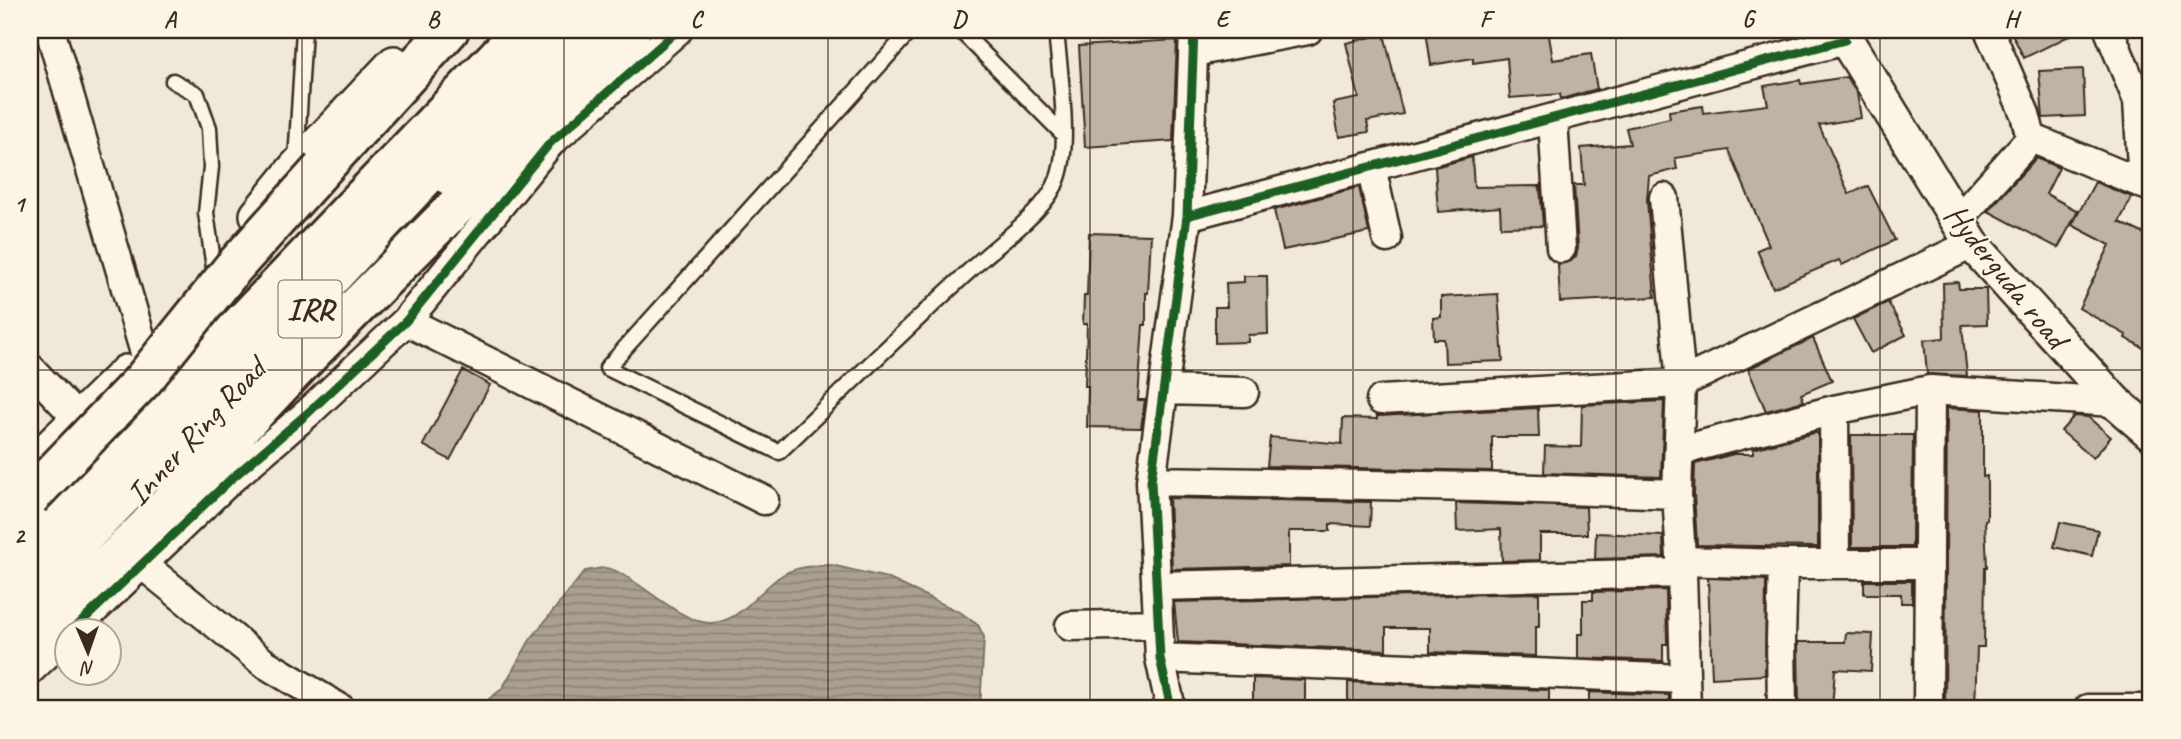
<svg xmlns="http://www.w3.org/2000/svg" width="2181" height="739" font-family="Caveat,sans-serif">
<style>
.water{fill:url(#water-rules);stroke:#7e7163;stroke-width:2}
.building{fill:#beb3a4;stroke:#3b2a1e;stroke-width:2}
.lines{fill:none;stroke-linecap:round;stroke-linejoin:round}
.service-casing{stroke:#3b2a1e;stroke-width:19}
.minor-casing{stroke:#3b2a1e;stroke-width:33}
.tertiary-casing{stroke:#3b2a1e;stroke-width:38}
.primary-casing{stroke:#3b2a1e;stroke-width:44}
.motorway-casing{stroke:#3b2a1e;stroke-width:44}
.service{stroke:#fcf5e5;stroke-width:14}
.minor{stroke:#fcf5e5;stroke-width:28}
.tertiary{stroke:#fcf5e5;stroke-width:33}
.primary{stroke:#fcf5e5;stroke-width:38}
.motorway{stroke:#fcf5e5;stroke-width:38}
.motorway-bridge-casing{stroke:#3b2a1e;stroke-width:44;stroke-linecap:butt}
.motorway-bridge{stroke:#fcf5e5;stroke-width:38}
.cycleway-casing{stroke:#fcf5e5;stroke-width:13}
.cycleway{stroke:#1b5e20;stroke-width:9}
.grid{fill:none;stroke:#3b2a1e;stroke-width:2;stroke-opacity:0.55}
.labels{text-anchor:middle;stroke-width:5;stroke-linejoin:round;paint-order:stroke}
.shield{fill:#fcf5e5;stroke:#75675a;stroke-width:2}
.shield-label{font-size:32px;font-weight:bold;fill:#3b2a1e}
.street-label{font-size:33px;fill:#3b2a1e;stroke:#fcf5e5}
.neatline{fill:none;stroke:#3b2a1e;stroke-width:2.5}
.grid-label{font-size:23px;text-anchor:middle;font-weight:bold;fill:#3b2a1e}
</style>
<defs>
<pattern id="water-rules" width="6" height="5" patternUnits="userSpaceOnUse" patternTransform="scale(1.75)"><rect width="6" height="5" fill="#aaa091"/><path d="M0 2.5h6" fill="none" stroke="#8c8376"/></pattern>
</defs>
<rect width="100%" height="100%" fill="#f0e9d9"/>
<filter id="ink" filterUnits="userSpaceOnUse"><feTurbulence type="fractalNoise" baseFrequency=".0143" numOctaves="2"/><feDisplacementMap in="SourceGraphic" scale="14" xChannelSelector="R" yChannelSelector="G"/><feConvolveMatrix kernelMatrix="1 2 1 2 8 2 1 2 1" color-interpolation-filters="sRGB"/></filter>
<g filter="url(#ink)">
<path class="water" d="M831,565L887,578L960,612L978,625L984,637L980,709H482L489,699L502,689L530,640L585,571C591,570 600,568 606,568C614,569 624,575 630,579C652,593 685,622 709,623C741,624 759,588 784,574C799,566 814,566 831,565Z"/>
<path class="building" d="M1426,30H1548L1553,60L1591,54L1597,89L1561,99L1560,94L1510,98L1507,58L1473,63V58L1431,65Z
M2010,30H2081L2024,58Z
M1384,34L1403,114L1367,121L1369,132L1339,137L1333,103L1359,98L1346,43Z
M1177,40L1173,141L1085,147L1079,46Z
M2083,69L2085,116L2043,118L2039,71Z
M1846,77L1857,93L1861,118L1819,125L1849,194L1868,186L1895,240L1842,265L1839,260L1773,288L1757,250L1769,245L1729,150L1675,158L1677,169L1649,176L1647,200L1655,297L1560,302L1558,264L1571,261L1576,256L1578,248L1574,185H1584L1581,148L1630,144L1626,128L1670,118L1669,111L1703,106L1704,113L1768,105L1764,86L1800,80L1801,84Z
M1472,157L1474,187L1540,186L1543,226L1501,227L1500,207L1438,212L1435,167Z
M2036,158L2059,168L2046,194L2078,211L2058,248L1988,211Z
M2095,182L2132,197L2119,222L2151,237V352L2125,338L2126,335L2079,308L2110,245L2072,225Z
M1359,187L1369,232L1283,250L1274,210Z
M1089,233L1151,235L1148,293H1146V325H1143L1138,400H1145L1141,428L1087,427L1088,386H1085L1087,324H1083L1084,296H1087Z
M1244,276H1267L1268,334L1248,335V342L1215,343V307H1227L1226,283L1244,282Z
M1958,282L1959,289H1986L1987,324L1962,325L1967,376L1927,374L1924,340L1944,338L1943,283Z
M1498,294L1503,361L1445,363L1444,339H1434L1433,318L1441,317V297Z
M1888,302L1906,335L1871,353L1853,319Z
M1813,338L1832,381L1801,394L1804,401L1766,411L1748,369Z
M463,370L490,385L450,460L423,445Z
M1664,401L1661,477L1544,473L1545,446L1581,447L1582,405Z
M1538,408L1539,437H1492V471L1267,466L1270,437L1342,444L1343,418L1377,419V416Z
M1947,408L1983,410V477L1987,476V520H1985L1987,567H1985L1984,647H1977L1975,709H1945Z
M2074,416L2088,417L2111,437L2093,458L2061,431Z
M1814,433H1818V547L1697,545L1694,494L1695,464L1734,454H1753V449Z
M1851,435H1913L1912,547H1852Z
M1169,498L1371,502L1370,526L1330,524V531H1289V566L1172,569Z
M1456,503L1586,507L1587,534H1540V560L1502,561L1501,529L1457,531Z
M2060,522L2098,530L2092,556L2054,547Z
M1596,533L1663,536L1664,557L1595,559Z
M1708,578L1766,580L1765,675L1712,678Z
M1864,581H1912V603H1901V594H1864Z
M1666,590L1667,644H1663V661L1578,658V634H1583V600H1593V592Z
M1539,593V627H1536V656L1430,652V628H1386V650L1178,642L1174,602Z
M1846,633L1873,634L1871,671L1835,669L1832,709H1799L1798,642H1845Z
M1253,678L1305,680V706L1253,707Z
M1348,682L1549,690V709H1348Z
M1589,692L1669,695V709H1589Z"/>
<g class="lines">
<defs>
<path id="service" d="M911,30L607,368L779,452C845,388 911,324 979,262C1004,239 1048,209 1058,178C1071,142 1059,69 1056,30
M960,30L1064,135
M173,81L197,94L209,128L211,167L206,213L214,268
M296,161L304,30"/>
<path id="minor" d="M50,30L145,353
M1989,30L2025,114L2031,138
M2109,30L2138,101L2143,184
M1193,52L1308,30
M1553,119L1561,248
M2031,138L2151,187
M1371,167L1387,238
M1664,198L1681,383L1677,494L1682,573L1686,709
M1187,216L1845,40
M1957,221L2031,138
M406,321L764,500
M30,368L78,419L94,433
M1164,390L1244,392
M1381,400L1681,383L1972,244
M1834,410L1835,563
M1679,451L1834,410L1930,390L2115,402
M1151,481L1477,487L1677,494
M1681,561L1783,564H1928
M143,565L264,663L341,709
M1156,586L1682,573
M1070,626L1158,624
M73,630L230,480L309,412L406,321L550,143L678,30
M1160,658L1685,679
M30,670L66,636
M1171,709L1160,658L1151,481L1187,216L1194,30
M1782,709L1781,639L1783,564
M1928,709L1930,390
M2088,709H2151"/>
<path id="tertiary" d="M1840,30L1972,244L2115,402L2151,433
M257,215L295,168L394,63
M30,466L126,372"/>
<path id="primary" d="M449,175L603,30"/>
<path id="motorway" d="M322,169L449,30
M30,545L523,30
M30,591L203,414L563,30
M30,639L61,612L146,528L309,355L631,30"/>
</defs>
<use href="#service" class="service-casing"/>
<use href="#minor" class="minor-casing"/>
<use href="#tertiary" class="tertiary-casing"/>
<use href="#primary" class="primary-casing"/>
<use href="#motorway" class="motorway-casing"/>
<use href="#service" class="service"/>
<use href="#minor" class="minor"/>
<use href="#tertiary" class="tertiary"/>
<use href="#primary" class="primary"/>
<use href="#motorway" class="motorway"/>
<defs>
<path id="motorway-bridge" d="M30,497L143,380L233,268L322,169"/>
</defs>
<use href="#motorway-bridge" class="motorway-bridge-casing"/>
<use href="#motorway-bridge" class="motorway-bridge"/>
<defs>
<path id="cycleway" d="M1187,216L1845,40
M73,630L230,480L309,412L406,321L550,143L678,30
M1171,709L1160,658L1151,481L1187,216L1194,30"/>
</defs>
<use href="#cycleway" class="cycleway-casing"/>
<use href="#cycleway" class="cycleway"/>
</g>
</g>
<path class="grid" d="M302,30V709M564,30V709M828,30V709M1090,30V709M1353,30V709M1616,30V709M1880,30V709M30,370H2151"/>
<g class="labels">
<rect class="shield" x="278.5" y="280.5" width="63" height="57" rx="5"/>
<g class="shield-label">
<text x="310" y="320">IRR</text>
</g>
<g class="street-label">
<text transform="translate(2007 275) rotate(51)" y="12">Hyderguda road</text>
<text transform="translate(195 431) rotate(-47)" y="12">Inner Ring Road</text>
</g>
</g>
<rect width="2181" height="739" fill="none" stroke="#fcf5e5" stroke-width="77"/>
<g transform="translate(88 652) rotate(178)"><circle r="33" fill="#fcf5e5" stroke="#afa495" stroke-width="2"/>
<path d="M0-5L12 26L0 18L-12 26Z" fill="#3b2a1e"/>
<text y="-10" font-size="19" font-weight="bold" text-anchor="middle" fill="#3b2a1e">N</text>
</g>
<rect x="38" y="38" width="2104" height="662" class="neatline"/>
<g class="grid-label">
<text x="170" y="27">A</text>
<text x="433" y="27">B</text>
<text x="696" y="27">C</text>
<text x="959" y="27">D</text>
<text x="1222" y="27">E</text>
<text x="1485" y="27">F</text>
<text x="1748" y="27">G</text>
<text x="2011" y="27">H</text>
<text x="19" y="212">1</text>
<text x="19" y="543">2</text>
</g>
</svg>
